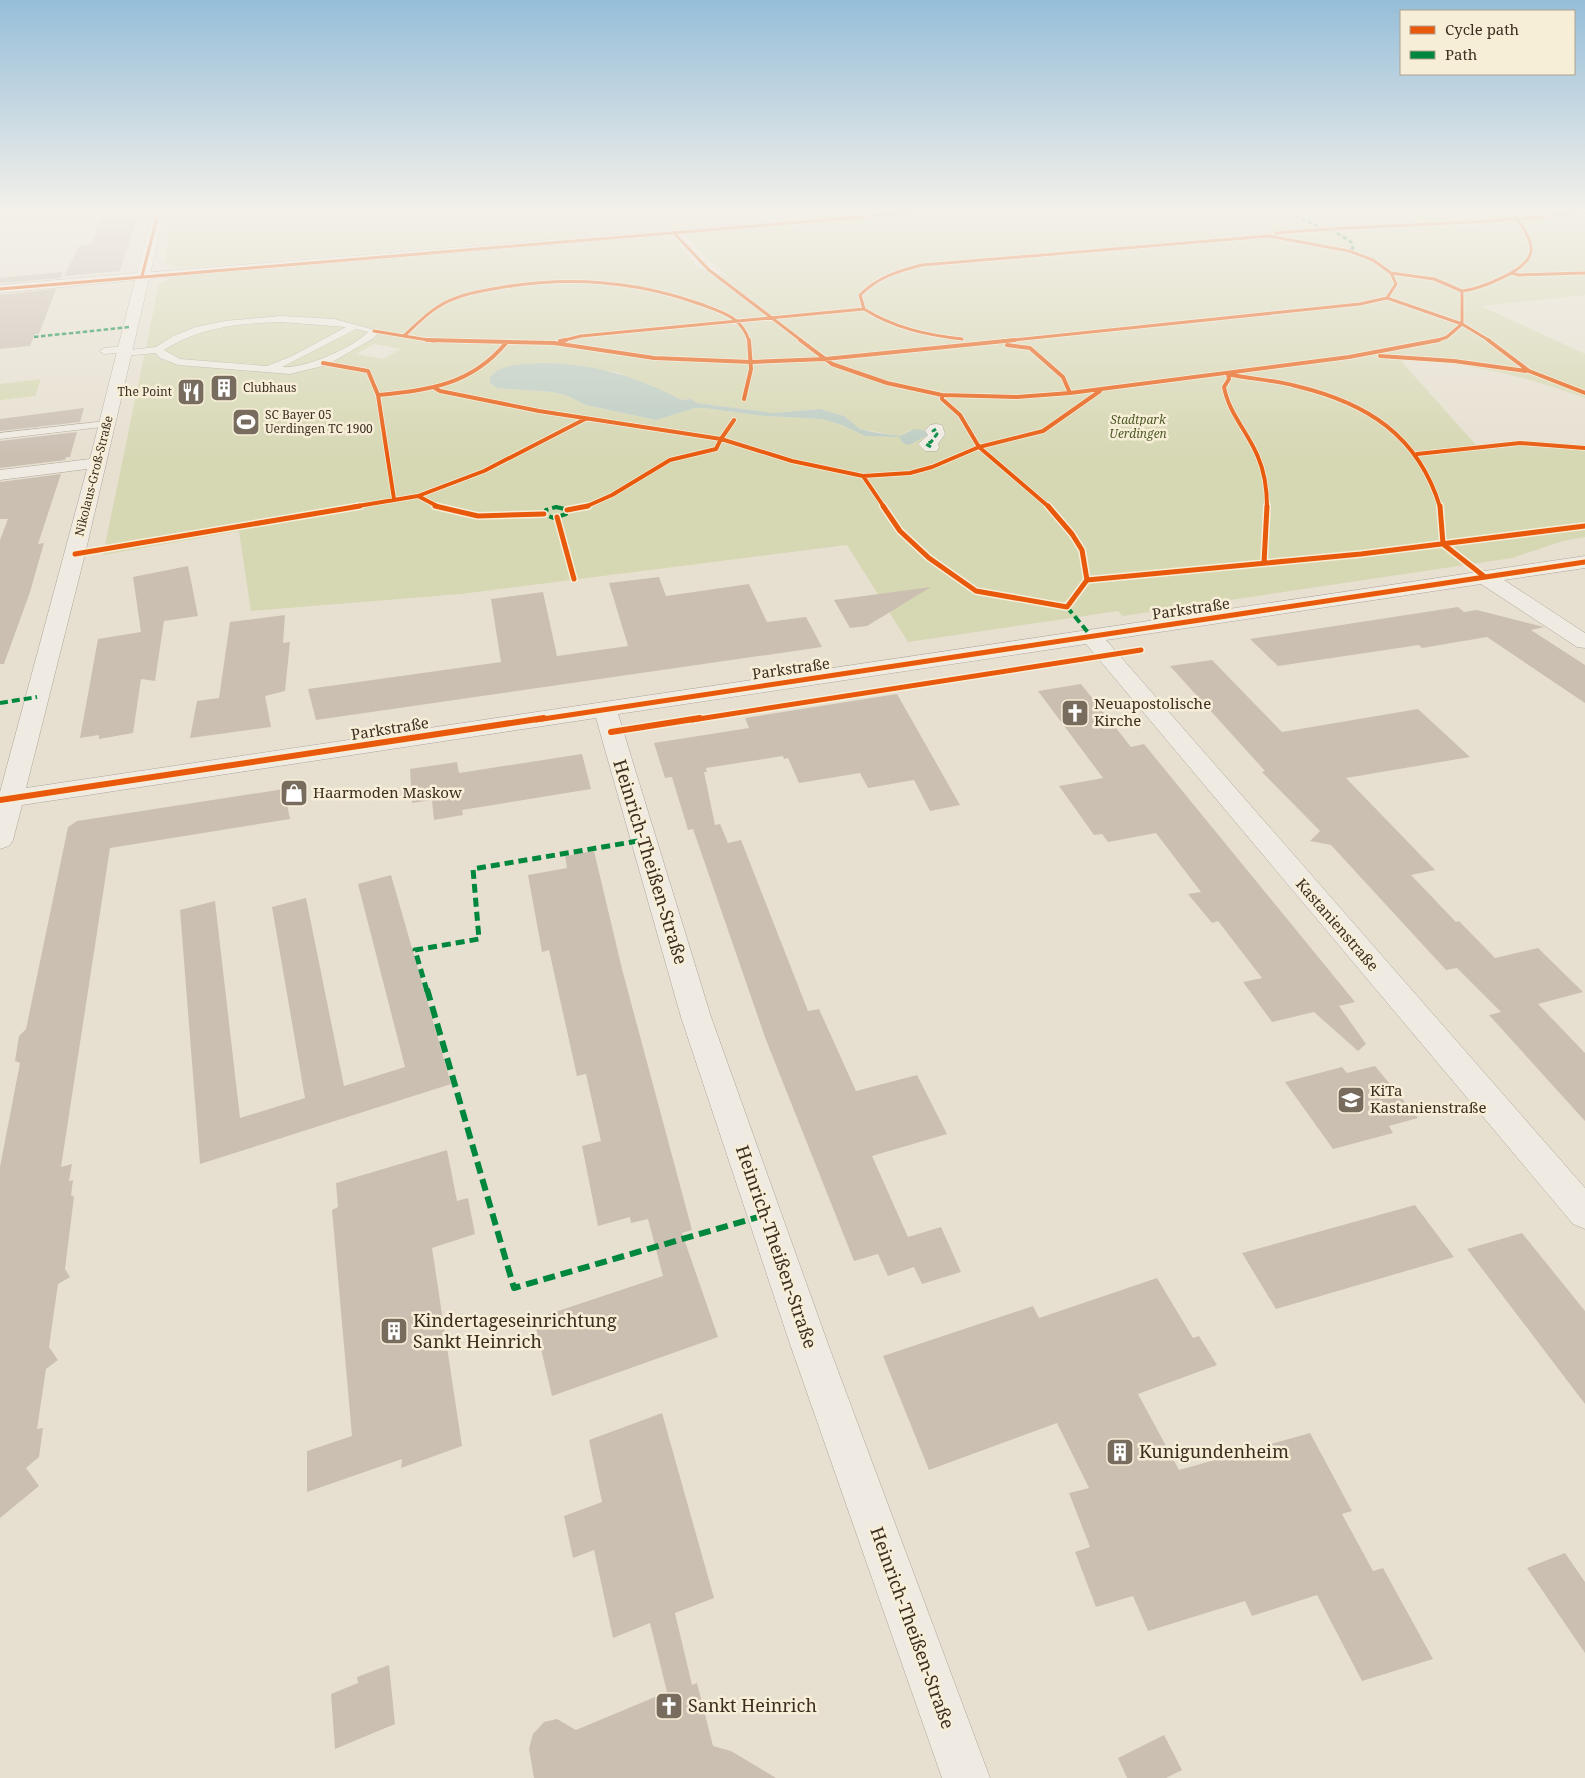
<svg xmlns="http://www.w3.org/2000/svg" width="1585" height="1778" font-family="'Noto Serif',serif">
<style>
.green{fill:#d6d7b3;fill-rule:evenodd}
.water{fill:#bcccc2}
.building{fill:#cbbfb2}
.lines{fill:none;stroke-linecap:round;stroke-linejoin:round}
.service-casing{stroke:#ada599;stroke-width:1}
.pedestrian-casing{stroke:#ada599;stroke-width:1}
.minor-casing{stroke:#ada599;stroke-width:1}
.service{fill:#efebe3;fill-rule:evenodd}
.pedestrian{fill:#efebe3;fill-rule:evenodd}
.minor{fill:#efebe3;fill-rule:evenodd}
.quiet-far4{stroke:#00873e;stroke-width:2.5;stroke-dasharray:4.5 2.5;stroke-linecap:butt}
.quiet-far3{stroke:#00873e;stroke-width:3;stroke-dasharray:5.5 3;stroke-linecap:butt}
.quiet-far2{stroke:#00873e;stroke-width:4;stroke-dasharray:8 4;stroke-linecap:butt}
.quiet-far1{stroke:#00873e;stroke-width:5;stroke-dasharray:9 5;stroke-linecap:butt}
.quiet{stroke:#00873e;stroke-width:6;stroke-dasharray:12 6;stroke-linecap:butt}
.cycleway-far3-casing{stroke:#f7eed8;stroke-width:4.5}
.cycleway-far2-casing{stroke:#f7eed8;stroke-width:5.5}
.cycleway-far1-casing{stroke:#f7eed8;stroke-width:8}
.cycleway-casing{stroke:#f7eed8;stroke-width:9}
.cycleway-far3{stroke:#e8590c;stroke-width:3}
.cycleway-far2{stroke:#e8590c;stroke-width:4}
.cycleway-far1{stroke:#e8590c;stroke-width:5}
.cycleway{stroke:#e8590c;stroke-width:6}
.labels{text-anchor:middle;stroke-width:5;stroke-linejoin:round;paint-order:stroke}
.far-poi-label{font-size:12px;fill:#3d2e20;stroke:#f7eed8;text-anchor:start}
.far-park-label{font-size:12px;font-style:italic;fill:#4d5a26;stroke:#f7eed8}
.far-street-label{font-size:12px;fill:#3d2e20;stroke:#f7eed8}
.street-label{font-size:15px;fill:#3d2e20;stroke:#f7eed8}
.poi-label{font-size:15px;fill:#3d2e20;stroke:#f7eed8;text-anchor:start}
.near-street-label{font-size:18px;fill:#3d2e20;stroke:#f7eed8}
.near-poi-label{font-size:18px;fill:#3d2e20;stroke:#f7eed8;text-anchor:start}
</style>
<rect width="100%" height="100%" fill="#e7e0d1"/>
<path class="green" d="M174,210H888L182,268L164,264Z
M982,210H1276L1311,227L1329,224L1301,217L1288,210H1585V295L1481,306L1585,354V398C1526,377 1464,360 1401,361L1476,445L1531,441L1585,445V537L1563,541L1512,558L1123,616L1118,611L908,642L847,545L461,594L251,611L239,531L103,555L159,284L175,276L672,235L698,268L729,277L708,260L685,234ZM374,344L401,349L383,359L356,354ZM539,363L617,372L681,400L691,399L697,403L774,413L820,409L844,416L860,429L894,435L900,436L910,430H924L923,438L917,439L912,443H903L900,437L865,436L842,425L821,419L764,416L704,408H695L656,420L586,405L568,396L553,392L497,388L490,383L504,368Z
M41,379L35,396L0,400V384Z"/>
<path class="water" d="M539,363C590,363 635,375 681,400L691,399L697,403L774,413L820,409L844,416L860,429L872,432L900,436L914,429L927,431L928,435L909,445L903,443L899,437L865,436L842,425L821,419L764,416L704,408H695L656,420L586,405L568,396L553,392L497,388L490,383V378C500,363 522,365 539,363Z"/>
<path class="building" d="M102,210H139L120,271L64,276L80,245H92Z
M63,272L61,278L0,283V278Z
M56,289L39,334H35L30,346L0,349V295Z
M84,408L80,422L0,431V419Z
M77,432L70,457H66L65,460L0,468V441Z
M61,474L38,544L44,543L30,592L4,664H0V540L8,519H0V482Z
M188,566L198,616L164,621L155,681L141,679L133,733L99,739V735L80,738L98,639L141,632L133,577Z
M659,577L666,596L749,584L767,622L806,617L822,647L316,720L308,689L501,662L491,599L543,592L557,656L628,646L609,583Z
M931,587L867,626L850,628L834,600Z
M1458,607L1464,612L1477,610L1544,627L1531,630L1585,665V703L1487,637L1422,648L1419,645L1278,666L1250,639Z
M285,615L283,643L290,642L285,691L265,696L271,727L190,738L197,701L219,698L230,622Z
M1212,660L1282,732L1418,709L1470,757L1346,778L1435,870L1411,875L1456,922L1459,921L1495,958L1538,948L1583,992L1538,1004L1585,1053V1121L1489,1015L1501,1012L1457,968L1446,970L1331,845L1310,841L1320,831L1262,772L1265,771L1170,666Z
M1081,684L1131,747L1144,744L1355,1002L1339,1006L1366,1044L1358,1051L1314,1012L1272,1022L1243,982L1262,978L1218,921L1212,923L1188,894L1201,892L1156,833L1108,842L1102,834L1094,835L1059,786L1103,778L1038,691Z
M897,694L960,805L930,811L914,780L868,788L860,773L799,783L788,758L784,759L783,756L706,768L707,772H704L715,825L720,824L728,843L741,840L808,1011L819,1009L856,1091L917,1075L947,1134L872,1156L908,1237L941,1227L961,1272L922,1284L914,1267L888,1276L878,1254L854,1261L766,1040L693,829L688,830L672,777L665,778L654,743L749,728L745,718Z
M582,754L591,789L462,810L463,815L434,820L432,800L412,803L410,769L457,762L459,773Z
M284,789L290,819L110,848L61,1167L72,1164L69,1181L73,1180L71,1195L74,1197L65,1269L70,1277L58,1284L49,1347L58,1360L46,1369L37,1429L43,1428L39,1457L26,1468L39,1486L0,1518V1167L20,1063L15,1061L19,1036L26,1029L68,827L77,821Z
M594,851L622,969L692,1230L682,1233L718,1337L552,1396L534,1319L663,1276L648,1219L631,1223L630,1217L598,1226L582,1146L601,1141L586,1074L577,1076L549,950L542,952L528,875L567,868L565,856Z
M391,875L451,1084L200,1164L180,910L215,901L240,1118L305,1098L272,907L306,898L344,1086L405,1067L358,884Z
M1375,1066L1418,1118L1389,1126L1393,1133L1333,1149L1285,1082L1342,1067L1347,1073Z
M447,1150L457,1201L468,1198L475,1234L432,1248L462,1446L401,1468L402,1459L307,1492V1451L352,1436L332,1210L338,1207L336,1183Z
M1415,1205L1454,1257L1276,1309L1242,1253Z
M1522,1233L1585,1311V1404L1467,1249Z
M1157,1278L1193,1338L1199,1336L1217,1365L1138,1394L1179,1470L1310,1433L1352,1511L1342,1514L1373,1571L1383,1568L1433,1659L1362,1681L1317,1595L1252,1616L1245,1601L1148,1631L1133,1596L1096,1607L1075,1552L1090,1547L1069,1493L1089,1488L1057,1423L929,1470L883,1356L1033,1306L1039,1318Z
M662,1413L714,1598L675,1613L692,1685L697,1683L713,1746L731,1751L776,1778H534L529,1749L531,1741L533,1734L544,1722L557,1719L576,1730L667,1692L650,1623L613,1638L594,1550L573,1558L564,1516L602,1502L589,1440Z
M1565,1553L1585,1582V1653L1527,1568Z
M389,1665L395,1724L335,1749L331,1694L358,1683L357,1677Z
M1164,1735L1182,1770L1166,1778H1127L1118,1758Z"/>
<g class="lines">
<defs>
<path id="service" d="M919,210H949L945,212L142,279L138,276L142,273Z
M281,316L334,319L379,331L374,338L327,365L290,374L178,365L160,358L156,353L124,356L119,353L104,354L99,351L104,348L125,346L130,350L156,347L173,336L196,327L225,321ZM281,322L346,327L292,356L267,366L180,359L164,350C200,327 240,323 281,322ZM356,329L368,332C352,348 305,369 282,367Z
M106,421L110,422V426L0,439V433Z"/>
<path id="pedestrian" d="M936,424L942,425L945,434L938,444L939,447L937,451H925L918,444L928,435L925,431L930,425Z"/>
<path id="minor" d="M153,210H165L85,554L26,788L1585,556V568L1504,580L1585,633V648L1577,647L1481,584L1106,640L1585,1188V1229L1573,1224L1086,644L618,714L711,1017L828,1344L990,1778H942L790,1344L681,1017L596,718L22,805L13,840L9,846L0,849V792L87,469L0,480V470L90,459L135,280L0,293V285L137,273Z"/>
</defs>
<use href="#service" class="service-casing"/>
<use href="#pedestrian" class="pedestrian-casing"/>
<use href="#minor" class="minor-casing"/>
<use href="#service" class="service"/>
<use href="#pedestrian" class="pedestrian"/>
<use href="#minor" class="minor"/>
<path class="quiet-far4" d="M1282,210L1320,227
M1331,229L1351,242L1353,248L1349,251
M34,337L130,327"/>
<path class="quiet-far3" d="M931,447L926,444L931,442L937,434L933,431L936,429"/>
<path class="quiet-far2" d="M556,507L565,509L566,514L554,518L545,515L546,510Z
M1067,607L1091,636
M0,703L37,697"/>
<path class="quiet-far1" d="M427,991L415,950L479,939L473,869L644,840"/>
<path class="quiet" d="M427,989L514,1288L765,1215"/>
<defs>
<path id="cycleway-far3" d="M674,233L709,270L802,341
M1276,233C1379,223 1482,226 1585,212
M1391,273L1434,279L1462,291
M1511,273L1519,275L1585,273
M142,276L159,210
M0,289L945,210
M864,309L860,295C878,277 898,271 922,265L1269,236L1349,251L1373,260L1391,273L1396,284L1387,298
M374,331L434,341
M404,336C420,321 435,305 456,298C471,292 488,290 504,287C571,276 636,281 700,304C722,312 742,317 749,341
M561,341L581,336L864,309C894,328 927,335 962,339
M1003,341L1360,304L1387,298L1462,324
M1436,341L1447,337L1462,324
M1490,341L1462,324V291C1479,289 1524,272 1530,255C1533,248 1530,240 1526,233C1521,223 1515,215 1505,210"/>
<path id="cycleway-far2" d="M427,340L554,343L654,358L751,362L825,359L1015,340
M800,340L832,364L887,383L942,395L1017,397L1070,393L1349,357L1439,340
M1488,340L1529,371L1585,393
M560,341L566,340
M1007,345L1030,348L1063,377L1070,393
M1380,356L1454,361L1526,371
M323,363L368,371L378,395L394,499
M435,388L440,391L539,411L721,439L716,449L670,460L612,495L585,507
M378,395C429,390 471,385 506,343
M744,399L751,369L749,340
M734,420L721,439L792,461L863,476L884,507
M1417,454L1520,443L1585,448
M863,476L910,473L932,467L979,447L960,415L942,399V395
M418,496L484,471L585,419
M352,507L418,496L439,507
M1049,507L979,447L1043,431L1100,391
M1267,507C1267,490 1265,473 1258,457C1248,432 1229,414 1224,387L1229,379L1228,374C1250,379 1274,380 1296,386C1367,403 1418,435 1440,507"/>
<path id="cycleway-far1" d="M435,506L478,516L544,514
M883,506L900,531L929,558L976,591L1067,607L1087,580L1361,554L1585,526
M1048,506L1072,534L1082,550L1087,580
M1440,506L1443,544L1485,577
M567,510L588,506
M557,517L574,579
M75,554L360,506
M1264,563L1267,506
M536,720L1585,562
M692,720L1141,650"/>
<path id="cycleway" d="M611,732L700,718
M0,800L544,718"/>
</defs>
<use href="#cycleway-far3" class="cycleway-far3-casing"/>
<use href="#cycleway-far2" class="cycleway-far2-casing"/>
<use href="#cycleway-far1" class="cycleway-far1-casing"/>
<use href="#cycleway" class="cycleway-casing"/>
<use href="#cycleway-far3" class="cycleway-far3"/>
<use href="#cycleway-far2" class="cycleway-far2"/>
<use href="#cycleway-far1" class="cycleway-far1"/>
<use href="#cycleway" class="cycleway"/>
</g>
<linearGradient id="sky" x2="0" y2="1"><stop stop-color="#96bed9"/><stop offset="0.46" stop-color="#f4f1ea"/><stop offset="1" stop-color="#f4f1ea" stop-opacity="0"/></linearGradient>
<rect width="1585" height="459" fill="url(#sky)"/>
<defs>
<symbol id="building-square" viewBox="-11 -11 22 22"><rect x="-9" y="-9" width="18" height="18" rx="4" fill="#786c5e" stroke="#f7eed8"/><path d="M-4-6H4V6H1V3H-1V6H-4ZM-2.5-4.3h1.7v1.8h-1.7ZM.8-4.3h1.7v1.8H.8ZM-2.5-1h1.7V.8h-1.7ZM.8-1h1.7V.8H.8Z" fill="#fff"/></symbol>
<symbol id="restaurant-square" viewBox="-11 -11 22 22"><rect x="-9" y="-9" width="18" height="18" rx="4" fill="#786c5e" stroke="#f7eed8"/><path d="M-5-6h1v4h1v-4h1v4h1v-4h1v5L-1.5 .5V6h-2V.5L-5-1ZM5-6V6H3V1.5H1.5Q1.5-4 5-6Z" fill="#fff"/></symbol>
<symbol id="stadium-square" viewBox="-11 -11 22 22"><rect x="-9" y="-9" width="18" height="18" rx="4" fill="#786c5e" stroke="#f7eed8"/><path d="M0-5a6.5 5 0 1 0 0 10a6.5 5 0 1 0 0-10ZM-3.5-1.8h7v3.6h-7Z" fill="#fff"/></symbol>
<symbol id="church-square" viewBox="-11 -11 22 22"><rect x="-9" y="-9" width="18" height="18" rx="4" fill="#786c5e" stroke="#f7eed8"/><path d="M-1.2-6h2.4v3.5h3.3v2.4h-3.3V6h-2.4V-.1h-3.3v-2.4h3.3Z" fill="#fff"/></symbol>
<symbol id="shop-square" viewBox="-11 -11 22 22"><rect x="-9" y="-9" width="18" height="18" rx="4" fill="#786c5e" stroke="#f7eed8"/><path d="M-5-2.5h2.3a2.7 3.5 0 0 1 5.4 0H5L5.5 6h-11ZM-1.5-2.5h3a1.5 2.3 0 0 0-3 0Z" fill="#fff"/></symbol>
<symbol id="school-square" viewBox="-11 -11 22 22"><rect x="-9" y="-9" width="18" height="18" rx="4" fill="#786c5e" stroke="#f7eed8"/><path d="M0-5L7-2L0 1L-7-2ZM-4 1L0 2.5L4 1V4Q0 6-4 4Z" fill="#fff"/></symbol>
</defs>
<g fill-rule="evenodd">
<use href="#building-square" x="208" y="372" width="32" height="32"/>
<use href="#restaurant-square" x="175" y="376" width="32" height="32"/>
<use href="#stadium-square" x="230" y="406" width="32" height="32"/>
<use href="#church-square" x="1059" y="697" width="32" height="32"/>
<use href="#shop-square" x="278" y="777" width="32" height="32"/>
<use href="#school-square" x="1335" y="1084" width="32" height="32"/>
<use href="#building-square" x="378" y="1315" width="32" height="32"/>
<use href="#building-square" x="1104" y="1436" width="32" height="32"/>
<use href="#church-square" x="653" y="1690" width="32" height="32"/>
</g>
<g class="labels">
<g class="far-poi-label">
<text x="243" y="392">Clubhaus</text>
<text x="172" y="396" text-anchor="end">The Point</text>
<text x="265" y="419">SC Bayer 05<tspan x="265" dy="14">Uerdingen TC 1900</tspan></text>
</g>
<g class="far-park-label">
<text x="1138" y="424">Stadtpark<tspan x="1138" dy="14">Uerdingen</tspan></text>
</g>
<g class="far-street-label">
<text transform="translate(94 476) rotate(-76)" y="4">Nikolaus-Groß-Straße</text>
</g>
<g class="street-label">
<text transform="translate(1191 609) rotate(-8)" y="5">Parkstraße</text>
<text transform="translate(791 669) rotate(-8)" y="5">Parkstraße</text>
<text transform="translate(390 729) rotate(-9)" y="5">Parkstraße</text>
<text transform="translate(1337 925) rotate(49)" y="5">Kastanienstraße</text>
</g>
<g class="poi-label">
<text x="1094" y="709">Neuapostolische<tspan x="1094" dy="17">Kirche</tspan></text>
<text x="313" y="798">Haarmoden Maskow</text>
<text x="1370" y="1096">KiTa<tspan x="1370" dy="17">Kastanienstraße</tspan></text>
</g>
<g class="near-street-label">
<text transform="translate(650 862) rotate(73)" y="6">Heinrich-Theißen-Straße</text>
<text transform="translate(776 1247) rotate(71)" y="6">Heinrich-Theißen-Straße</text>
<text transform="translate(912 1628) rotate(70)" y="6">Heinrich-Theißen-Straße</text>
</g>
<g class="near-poi-label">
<text x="413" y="1327">Kindertageseinrichtung<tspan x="413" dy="21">Sankt Heinrich</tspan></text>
<text x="1139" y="1458">Kunigundenheim</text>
<text x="688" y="1712">Sankt Heinrich</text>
</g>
</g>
<rect x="1400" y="10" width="175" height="65" fill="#f7eed8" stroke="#ada18e"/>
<rect x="1410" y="26" width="25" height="8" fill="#e8590c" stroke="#ada18e"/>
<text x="1445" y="35" font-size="15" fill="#3d2e20">Cycle path</text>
<rect x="1410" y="51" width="25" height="8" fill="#00873e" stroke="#ada18e"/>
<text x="1445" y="60" font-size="15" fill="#3d2e20">Path</text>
</svg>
